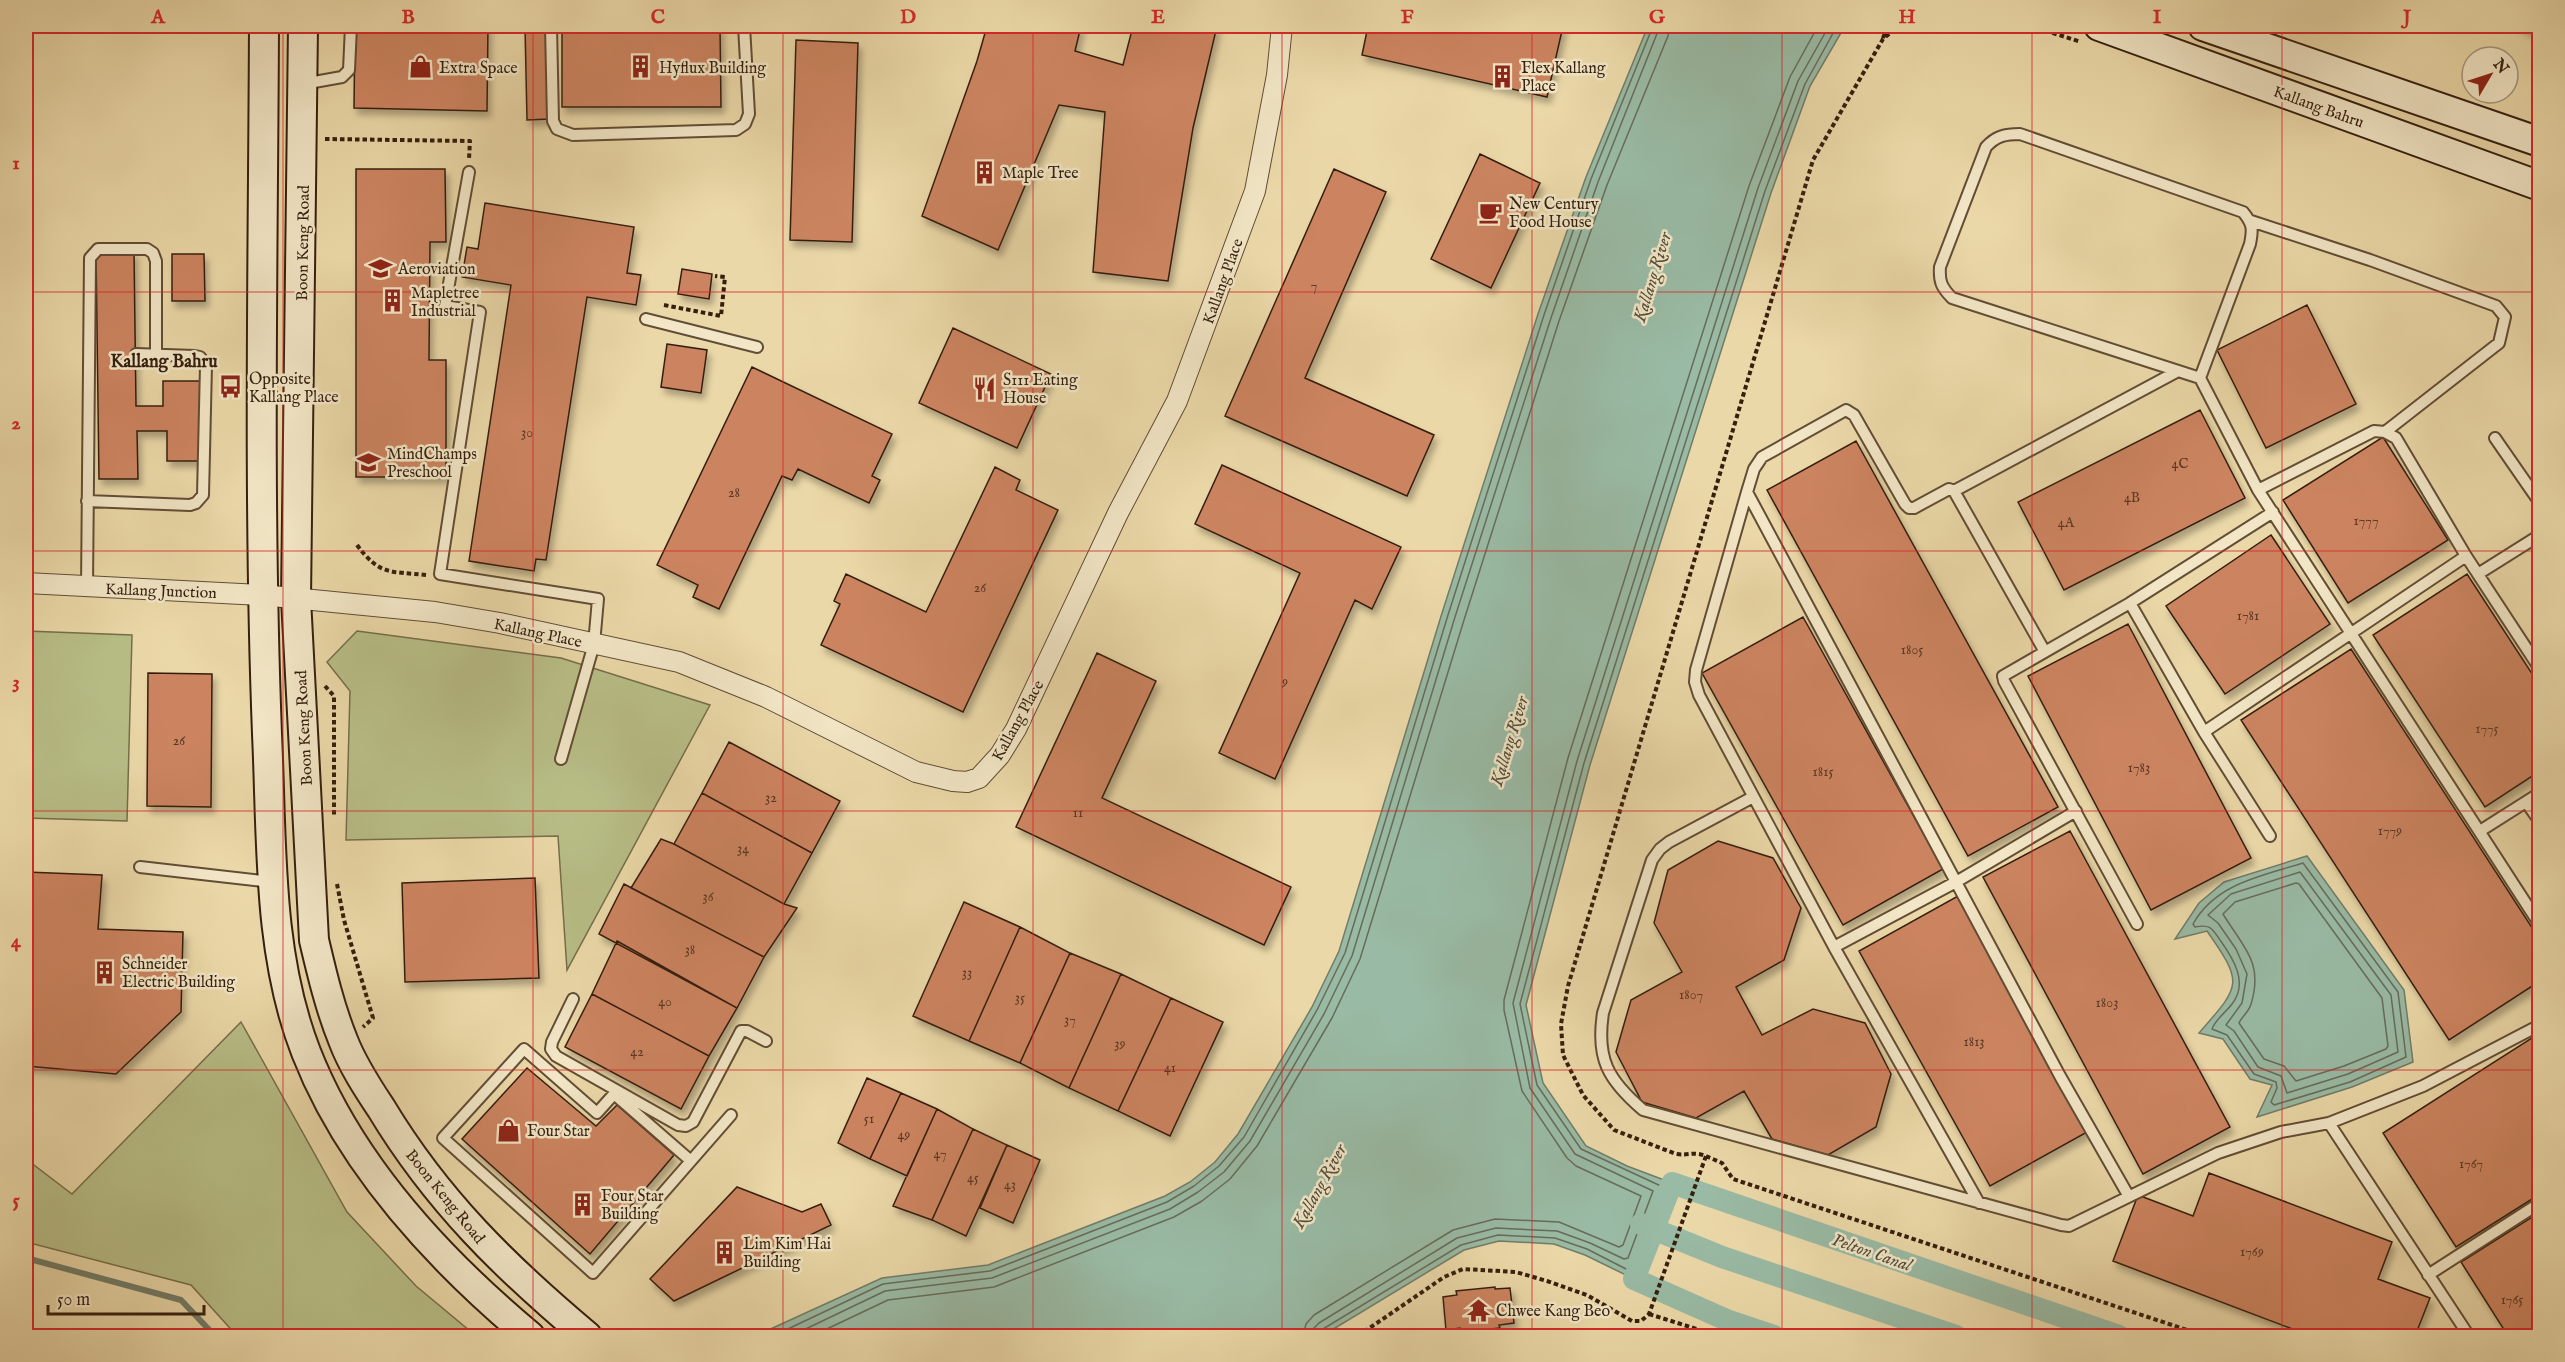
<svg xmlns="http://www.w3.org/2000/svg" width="2565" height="1362" font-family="'IM FELL English',serif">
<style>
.green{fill:#b8be87;stroke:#766e4b;stroke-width:1.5}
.water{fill:#99baa4;stroke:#717c68;stroke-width:1.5}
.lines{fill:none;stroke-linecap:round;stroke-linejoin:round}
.shore{stroke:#676c5a;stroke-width:1.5}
.stream{stroke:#717c68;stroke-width:6}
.canal{stroke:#99baa4;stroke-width:22}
.building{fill:#cc8461;stroke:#351f0f;stroke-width:1.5;filter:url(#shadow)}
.service-casing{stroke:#624d35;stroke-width:14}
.minor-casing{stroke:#624d35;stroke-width:22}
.secondary-casing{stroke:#351f0f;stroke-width:32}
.path{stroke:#351f0f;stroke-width:4;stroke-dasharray:4.5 3;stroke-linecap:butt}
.service{stroke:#f2e6c6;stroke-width:10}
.minor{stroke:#f2e6c6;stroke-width:20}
.secondary{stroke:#f2e6c6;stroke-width:28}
.grid{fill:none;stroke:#d62828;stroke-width:1.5;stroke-opacity:0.55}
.labels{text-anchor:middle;stroke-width:5;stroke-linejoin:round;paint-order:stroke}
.number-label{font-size:14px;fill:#5b3824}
.poi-label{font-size:16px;fill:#351f0f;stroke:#f2e6c6;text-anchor:start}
.street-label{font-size:16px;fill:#351f0f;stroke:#f2e6c6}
.water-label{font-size:18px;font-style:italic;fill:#534e3c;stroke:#f2e6c6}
.neighbourhood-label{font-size:18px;font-weight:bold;fill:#351f0f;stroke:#f2e6c6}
.neatline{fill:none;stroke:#d62828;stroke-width:2}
.grid-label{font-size:20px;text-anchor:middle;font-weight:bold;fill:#d62828}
</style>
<defs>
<filter id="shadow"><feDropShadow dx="3.5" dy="6" stdDeviation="3" flood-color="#0004"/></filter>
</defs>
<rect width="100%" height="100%" fill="#ebd8a8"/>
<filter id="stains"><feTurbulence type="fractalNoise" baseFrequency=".00333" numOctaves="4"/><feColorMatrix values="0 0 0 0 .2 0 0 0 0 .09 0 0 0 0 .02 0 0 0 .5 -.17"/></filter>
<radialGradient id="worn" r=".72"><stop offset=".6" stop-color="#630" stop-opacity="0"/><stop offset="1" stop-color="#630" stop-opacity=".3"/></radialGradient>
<path class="green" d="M26,631L132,635L127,821L26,818Z
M357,631L561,658L710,705L567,970L558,836L346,840L350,691L327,662Z
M241,1022L347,1212L416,1286L476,1336H237L191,1285L26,1242V1159L72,1194Z"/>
<path class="water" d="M1648,26H1845L1810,86L1771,193L1590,765L1526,1005L1543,1083L1586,1146L1627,1166L1672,1183L1634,1279L1585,1255L1554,1244L1499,1241L1464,1250L1322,1336H755L882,1278L988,1265L1165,1196L1190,1182L1215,1162L1238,1134L1312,1007L1339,951L1442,613L1538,314L1586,177Z
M2307,856L2404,990L2413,1062L2352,1087L2257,1117L2272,1085L2250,1079L2223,1039L2199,1033C2241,985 2244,984 2207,931L2175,939L2199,903L2224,882Z"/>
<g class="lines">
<path class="shore" d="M2303,863L2398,992L2406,1057L2350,1082L2274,1105L2271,1102L2277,1088L2276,1082L2254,1074L2227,1035L2212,1029C2215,1020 2226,1012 2232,1004C2249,983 2233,958 2220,940C2212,928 2210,924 2195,927L2193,924C2216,883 2262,876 2303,863Z
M2300,872L2391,995L2398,1052L2348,1074L2287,1093L2281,1076L2258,1067L2234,1031L2226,1025L2242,1003L2247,974L2236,949L2218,923L2208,915L2231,894Z
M2296,883L2299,884L2382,998L2388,1046L2386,1049L2344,1066L2296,1081L2284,1066L2264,1059L2239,1023C2242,1016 2249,1012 2251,1004C2264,962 2243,947 2223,914L2235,902Z
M773,1336L883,1284L990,1271L1167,1202L1194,1186L1219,1166L1244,1137L1317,1010L1345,953L1448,615L1544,315L1591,179L1653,26
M791,1336L885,1291L992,1278L1170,1209L1198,1192L1224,1172L1250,1141L1324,1014L1352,956L1455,617L1551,318L1598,182L1660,26
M812,1336L888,1300L994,1287L1174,1217L1202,1201L1230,1179L1257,1146L1332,1018L1360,959L1464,620L1559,321L1607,185L1668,36L1669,26
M1303,1336L1306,1324L1314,1315L1453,1230L1495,1219L1559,1222L1619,1247L1623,1245L1641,1196L1576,1166L1567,1158L1522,1091L1504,1010V1000L1568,758L1749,186L1790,77L1818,26
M1312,1336L1314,1328L1319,1323L1457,1238L1496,1228L1557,1231L1590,1243L1624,1259L1628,1258L1653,1191L1575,1154L1530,1088L1513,1003L1577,761L1758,188L1798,81L1829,26
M1320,1336L1323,1329L1461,1245L1498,1235L1555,1238L1587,1249L1628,1270L1632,1268L1663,1187L1581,1149L1537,1085L1520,1004L1584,763L1765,191L1805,84L1837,26"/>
<path class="stream" d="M26,1258L181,1300L215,1336"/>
<path class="canal" d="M1641,1224L1722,1257L1956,1336
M1774,1336L1729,1321L1634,1279L1672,1183L2119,1336"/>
</g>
<path class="building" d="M355,26H488L487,111L354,108Z
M525,26H546L549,119L527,120Z
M562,26L720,27L721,107H562Z
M987,26H1081L1075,51L1123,65L1133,26H1217L1193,128L1168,281L1093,272L1105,112L1059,105L998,250L922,216L977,61Z
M1368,26H1563L1547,97L1362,55Z
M2516,26H2540V34Z
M796,40L858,43L852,242L790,240Z
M1480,154L1540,183L1491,288L1431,259Z
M356,169H445L446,242H430L429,360H446V477H356Z
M1334,169L1386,192L1305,378L1434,435L1407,496L1225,416Z
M485,203L634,227L627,273L641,275L636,305L587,297L546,560L536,559L534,571L469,561L511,285L462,277L467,247L478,249Z
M96,252H134L136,406H163V381H202L203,461H167V431H137L138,479H99Z
M172,254H204L205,301H172Z
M682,269L712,274L709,299L678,294Z
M2307,305L2356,404L2266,448L2217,350Z
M953,328L1051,374L1017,448L919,403Z
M667,344L707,350L701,393L661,387Z
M752,367L892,434L872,476L880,480L869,503L798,469L792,480L782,476L719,609L693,597L698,585L657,565Z
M2200,410L2245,498L2064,590L2018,502Z
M2383,437L2448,540L2348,603L2283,500Z
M1856,441L2058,807L1968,856L1767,490Z
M1222,465L1401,547L1372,609L1355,600L1275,779L1219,753L1300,573L1195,524Z
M995,467L1020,480L1016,490L1058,510L963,712L821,645L840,604L834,601L846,574L926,612Z
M2271,535L2330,624L2225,694L2166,606Z
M2467,574L2540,686V771L2485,807L2373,635Z
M1803,617L1943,869L1843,925L1702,673Z
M2128,624L2251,858L2151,910L2028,676Z
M2351,649L2540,940V981L2449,1040L2241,720Z
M1097,653L1156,681L1102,798L1291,887L1264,945L1016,827Z
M148,673L212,674L211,807L147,806Z
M729,742L840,801L812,853L702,793Z
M702,793L812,853L784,904L674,844Z
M2070,831L2230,1127L2143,1174L1983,877Z
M661,839L674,844L784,904L797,908L764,957L631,888Z
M1718,841L1773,858L1801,908L1784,960L1736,987L1762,1035L1813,1009L1865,1023L1891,1074L1876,1127L1828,1155L1772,1139L1744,1091L1696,1118L1642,1102L1616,1052L1631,1000L1682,972L1654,923L1668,870Z
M26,872L102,875L98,929L183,932L181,1012L116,1074L26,1066Z
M535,878L539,978L405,982L402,883Z
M624,884L764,957L737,1008L599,934Z
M1958,896L2089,1131L1990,1186L1859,951Z
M964,902L1020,927L969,1041L913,1016Z
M1020,927L1070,953L1020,1063L969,1041Z
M617,941L737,1008L709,1056L592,994Z
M1070,953L1121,974L1069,1088L1020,1063Z
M1121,974L1171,998L1118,1111L1069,1088Z
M592,994L709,1056L681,1109L565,1047Z
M1171,998L1223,1022L1170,1136L1118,1111Z
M2538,1034L2540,1194L2456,1247L2383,1133Z
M527,1068L596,1126L617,1105L674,1155L590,1254L462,1139Z
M867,1078L901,1093L870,1159L838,1143Z
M901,1093L937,1109L907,1176L870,1159Z
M937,1109L973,1129L932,1220L893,1206Z
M973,1129L1007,1145L966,1236L932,1220Z
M1007,1145L1040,1160L1013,1223L980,1208Z
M2209,1173L2392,1242L2378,1279L2430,1298L2415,1336H2311L2113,1261L2138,1195L2193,1216Z
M737,1187L802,1212L821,1204L831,1225L674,1301L650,1279Z
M2540,1212V1336H2508L2461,1262Z
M1495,1287V1289L1510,1288L1514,1323L1499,1325L1500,1328L1461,1332L1460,1328L1446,1330L1443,1297L1457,1295L1456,1291Z"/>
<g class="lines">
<defs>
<path id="service" d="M551,26L553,121L557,129L573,135L736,130L745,124L749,114L744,26
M303,84L342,77L349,70L351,26
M469,172L445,306L480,312L440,574L598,599L594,644L561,759
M2251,221L2370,260L2496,306L2505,317L2499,343L2385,432
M646,319L757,347
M2200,378L2250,244C2253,229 2253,224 2243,212L2020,134C2005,134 1996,136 1986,147L1940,267C1939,281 1941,287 1952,298L2200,378L2258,490L2540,925
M2495,438L2540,503
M2258,490L2374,431L2385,432L2396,438L2466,556L2540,669
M1954,491L2045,652
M1747,492L2060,1076L2128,1195
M87,501L190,505L196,503L203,495L206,365L200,357L195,356L136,354
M2478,574L2540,535
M87,587L90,258L98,249H147L153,253L156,261V355
M2130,603L2204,732L2270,836
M2204,732L2466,556
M1753,797L1669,842L1660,849L1652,860L1603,1013C1596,1059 1608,1080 1643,1110L2061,1225L2069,1226L2218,1153L2281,1132L2329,1123L2423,1086L2540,1025
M2526,802L2540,822
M2480,831L2540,793
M140,867L271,882
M2137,924L2004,681L2003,676L2130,603L2273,512
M1834,947L1956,882L2076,811
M573,999L552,1042L551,1049L556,1056L678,1125L686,1126L693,1122L741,1031H747L766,1041
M2329,1123L2469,1336
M691,1161L614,1094L597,1113L524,1049L443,1138L593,1273L731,1115
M1979,1203L1834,947L1699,695L1695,682L1696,670L1747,492L1754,469L1762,457L1846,410L1854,415L1905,504L1909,508H1914L1949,489L1954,491L2178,371
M2428,1275L2540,1203"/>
<path id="minor" d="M26,583L262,595L435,612L500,623L679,662L766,697L916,772L953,781L967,782L979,778L1000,755L1016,729L1118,513L1177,401L1255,191L1277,75L1282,26"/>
<path id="secondary" d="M264,26C263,262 258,498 267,734C272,840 267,952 306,1052C350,1165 439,1260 530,1336
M303,26L296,599L314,940C322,974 330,1008 343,1040C352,1064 367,1087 381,1108C437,1201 505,1267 587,1336
M2099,26L2540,186
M2203,26L2540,142"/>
</defs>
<use href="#service" class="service-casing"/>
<use href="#minor" class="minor-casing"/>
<use href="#secondary" class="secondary-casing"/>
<path class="path" d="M2031,26L2081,42
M1883,38L1888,26
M325,139L470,141L469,159
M664,305L721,316L725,277L715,276
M357,545C380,576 390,571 426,575
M325,686L334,696V817
M337,884L344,920L373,1018L363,1027
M1706,1156L1722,1163L1733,1179L2205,1336
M1649,1314L1719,1336
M26,1317L36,1336
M610,1331L617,1336
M1358,1336L1444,1277L1463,1269L1516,1272L1547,1281L1587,1295L1632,1321H1641L1649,1314L1706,1156C1693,1151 1689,1156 1676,1154L1614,1130L1583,1095L1563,1055L1561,1024L1568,986L1813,160L1883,39L1896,28L1910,26"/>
<use href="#service" class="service"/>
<use href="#minor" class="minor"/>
<use href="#secondary" class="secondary"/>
</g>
<path class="grid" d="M283,26V1336M533,26V1336M783,26V1336M1033,26V1336M1282,26V1336M1532,26V1336M1782,26V1336M2032,26V1336M2282,26V1336M26,292H2540M26,551H2540M26,811H2540M26,1070H2540"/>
<defs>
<symbol id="shop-bare" viewBox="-9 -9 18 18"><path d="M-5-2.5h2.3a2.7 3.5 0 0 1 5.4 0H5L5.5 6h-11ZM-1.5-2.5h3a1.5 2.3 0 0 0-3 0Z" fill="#8f2418" stroke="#f2e6c6" stroke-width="2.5" paint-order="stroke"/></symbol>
<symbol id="building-bare" viewBox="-9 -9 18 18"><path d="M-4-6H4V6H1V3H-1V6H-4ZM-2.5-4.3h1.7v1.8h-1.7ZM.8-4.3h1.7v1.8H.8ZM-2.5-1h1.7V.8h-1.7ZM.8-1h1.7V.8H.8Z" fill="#8f2418" stroke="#f2e6c6" stroke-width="2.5" paint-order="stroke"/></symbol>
<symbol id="cafe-bare" viewBox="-9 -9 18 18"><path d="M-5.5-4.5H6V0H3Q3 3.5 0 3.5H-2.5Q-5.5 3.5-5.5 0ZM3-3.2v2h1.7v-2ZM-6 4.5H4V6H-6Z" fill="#8f2418" stroke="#f2e6c6" stroke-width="2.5" paint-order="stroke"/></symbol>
<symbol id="school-bare" viewBox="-9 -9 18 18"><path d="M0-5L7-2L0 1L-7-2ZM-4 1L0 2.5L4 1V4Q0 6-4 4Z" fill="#8f2418" stroke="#f2e6c6" stroke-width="2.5" paint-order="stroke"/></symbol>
<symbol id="bus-bare" viewBox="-9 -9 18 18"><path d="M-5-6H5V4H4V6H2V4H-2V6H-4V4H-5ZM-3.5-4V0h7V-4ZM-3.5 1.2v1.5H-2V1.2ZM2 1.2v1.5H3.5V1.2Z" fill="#8f2418" stroke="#f2e6c6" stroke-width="2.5" paint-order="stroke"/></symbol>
<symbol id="restaurant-bare" viewBox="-9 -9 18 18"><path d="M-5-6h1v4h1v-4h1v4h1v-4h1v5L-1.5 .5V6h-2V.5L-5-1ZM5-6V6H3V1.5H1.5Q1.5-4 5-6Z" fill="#8f2418" stroke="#f2e6c6" stroke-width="2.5" paint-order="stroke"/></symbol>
<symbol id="temple-bare" viewBox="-9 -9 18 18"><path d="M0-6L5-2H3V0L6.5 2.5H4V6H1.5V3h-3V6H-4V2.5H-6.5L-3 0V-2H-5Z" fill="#8f2418" stroke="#f2e6c6" stroke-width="2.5" paint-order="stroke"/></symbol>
</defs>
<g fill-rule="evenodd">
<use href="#shop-bare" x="404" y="50" width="33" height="33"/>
<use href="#building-bare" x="624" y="50" width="33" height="33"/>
<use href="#building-bare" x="1486" y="60" width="33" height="33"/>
<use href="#building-bare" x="968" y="156" width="33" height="33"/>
<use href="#cafe-bare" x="1474" y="196" width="33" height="33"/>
<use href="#school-bare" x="364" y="252" width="33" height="33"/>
<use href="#building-bare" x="376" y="284" width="33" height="33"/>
<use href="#bus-bare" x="214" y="370" width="33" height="33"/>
<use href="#restaurant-bare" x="968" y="372" width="33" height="33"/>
<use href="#school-bare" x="352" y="446" width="33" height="33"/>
<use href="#building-bare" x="88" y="956" width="33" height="33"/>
<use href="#shop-bare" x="492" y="1114" width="33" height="33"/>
<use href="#building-bare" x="566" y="1188" width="33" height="33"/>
<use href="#building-bare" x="708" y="1236" width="33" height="33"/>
<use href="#temple-bare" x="1462" y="1294" width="33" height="33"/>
</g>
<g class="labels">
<g class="number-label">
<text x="1314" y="290">7</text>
<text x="527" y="437">30</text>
<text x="2180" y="468">4C</text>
<text x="734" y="497">28</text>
<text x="2132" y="502">4B</text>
<text x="2366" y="525">1777</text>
<text x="2066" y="527">4A</text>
<text x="980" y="592">26</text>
<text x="2248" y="620">1781</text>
<text x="1912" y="654">1805</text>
<text x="1285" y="686">9</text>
<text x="2487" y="733">1775</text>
<text x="179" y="745">26</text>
<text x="2139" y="772">1783</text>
<text x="1823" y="776">1815</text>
<text x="771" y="802">32</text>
<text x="1078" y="817">11</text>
<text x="2390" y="835">1779</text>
<text x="743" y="853">34</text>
<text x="708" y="901">36</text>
<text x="690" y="954">38</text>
<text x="967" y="977">33</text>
<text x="1691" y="999">1807</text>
<text x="1020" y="1002">35</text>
<text x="665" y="1006">40</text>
<text x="2107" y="1007">1803</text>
<text x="1070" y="1024">37</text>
<text x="1974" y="1046">1813</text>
<text x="1120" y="1048">39</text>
<text x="637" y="1056">42</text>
<text x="1170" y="1072">41</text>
<text x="869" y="1123">51</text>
<text x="904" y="1139">49</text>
<text x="940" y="1158">47</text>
<text x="2471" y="1168">1767</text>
<text x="973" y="1182">45</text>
<text x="1010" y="1189">43</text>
<text x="2252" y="1256">1769</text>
<text x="2512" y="1304">1765</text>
</g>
<g class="poi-label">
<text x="439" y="73">Extra Space</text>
<text x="659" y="73">Hyflux Building</text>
<text x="1521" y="73">Flex Kallang<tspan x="1521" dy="18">Place</tspan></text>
<text x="1002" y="178">Maple Tree</text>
<text x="1509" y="209">New Century<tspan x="1509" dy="18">Food House</tspan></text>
<text x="398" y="274">Aeroviation</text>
<text x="411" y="298">Mapletree<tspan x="411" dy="18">Industrial</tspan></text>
<text x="249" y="384">Opposite<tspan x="249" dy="18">Kallang Place</tspan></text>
<text x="1003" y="385">S111 Eating<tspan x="1003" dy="18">House</tspan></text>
<text x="387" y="459">MindChamps<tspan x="387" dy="18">Preschool</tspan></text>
<text x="122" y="969">Schneider<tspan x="122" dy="18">Electric Building</tspan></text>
<text x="527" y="1136">Four Star</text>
<text x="601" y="1201">Four Star<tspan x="601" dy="18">Building</tspan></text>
<text x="743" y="1249">Lim Kim Hai<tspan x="743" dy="18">Building</tspan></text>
<text x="1496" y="1316">Chwee Kang Beo</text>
</g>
<g class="street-label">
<text transform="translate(2319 106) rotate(20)" y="6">Kallang Bahru</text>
<text transform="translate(302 243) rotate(-89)" y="6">Boon Keng Road</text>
<text transform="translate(1222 281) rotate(-70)" y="6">Kallang Place</text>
<text transform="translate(161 590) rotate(2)" y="6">Kallang Junction</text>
<text transform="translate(538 632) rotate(12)" y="6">Kallang Place</text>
<text transform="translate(1017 720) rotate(-61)" y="6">Kallang Place</text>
<text transform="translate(303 728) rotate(-93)" y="6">Boon Keng Road</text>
<text transform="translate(446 1196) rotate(51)" y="6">Boon Keng Road</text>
</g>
<g class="water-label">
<text transform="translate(1652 277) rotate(-73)" y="6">Kallang River</text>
<text transform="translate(1509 741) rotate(-73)" y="6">Kallang River</text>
<text transform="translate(1319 1186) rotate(-61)" y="6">Kallang River</text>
<text transform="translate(1872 1252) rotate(19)" y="6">Pelton Canal</text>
</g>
<g class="neighbourhood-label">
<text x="164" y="367">Kallang Bahru</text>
</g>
</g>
<rect width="2565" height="1362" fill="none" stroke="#ebd8a8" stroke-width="66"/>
<g transform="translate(2490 75) rotate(51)"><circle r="28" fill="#f2e6c6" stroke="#a6967d" stroke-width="1.5"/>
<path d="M0-4.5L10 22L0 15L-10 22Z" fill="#8f2418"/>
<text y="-9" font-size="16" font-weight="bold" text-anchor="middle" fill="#351f0f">N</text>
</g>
<path d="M48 1305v9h156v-9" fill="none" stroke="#351f0f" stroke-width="3"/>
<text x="57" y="1305" font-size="18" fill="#351f0f" stroke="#f2e6c6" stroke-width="4.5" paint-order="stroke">50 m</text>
<rect x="33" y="33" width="2499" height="1296" class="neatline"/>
<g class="grid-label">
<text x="158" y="23">A</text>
<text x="408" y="23">B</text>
<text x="658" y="23">C</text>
<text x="908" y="23">D</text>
<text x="1158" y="23">E</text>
<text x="1407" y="23">F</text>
<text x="1657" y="23">G</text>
<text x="1907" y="23">H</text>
<text x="2157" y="23">I</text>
<text x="2407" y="23">J</text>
<text x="16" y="169">1</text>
<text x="16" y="429">2</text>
<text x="16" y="688">3</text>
<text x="16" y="947">4</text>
<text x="16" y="1206">5</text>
</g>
<rect width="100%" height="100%" filter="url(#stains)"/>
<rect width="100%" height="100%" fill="url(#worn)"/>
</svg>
